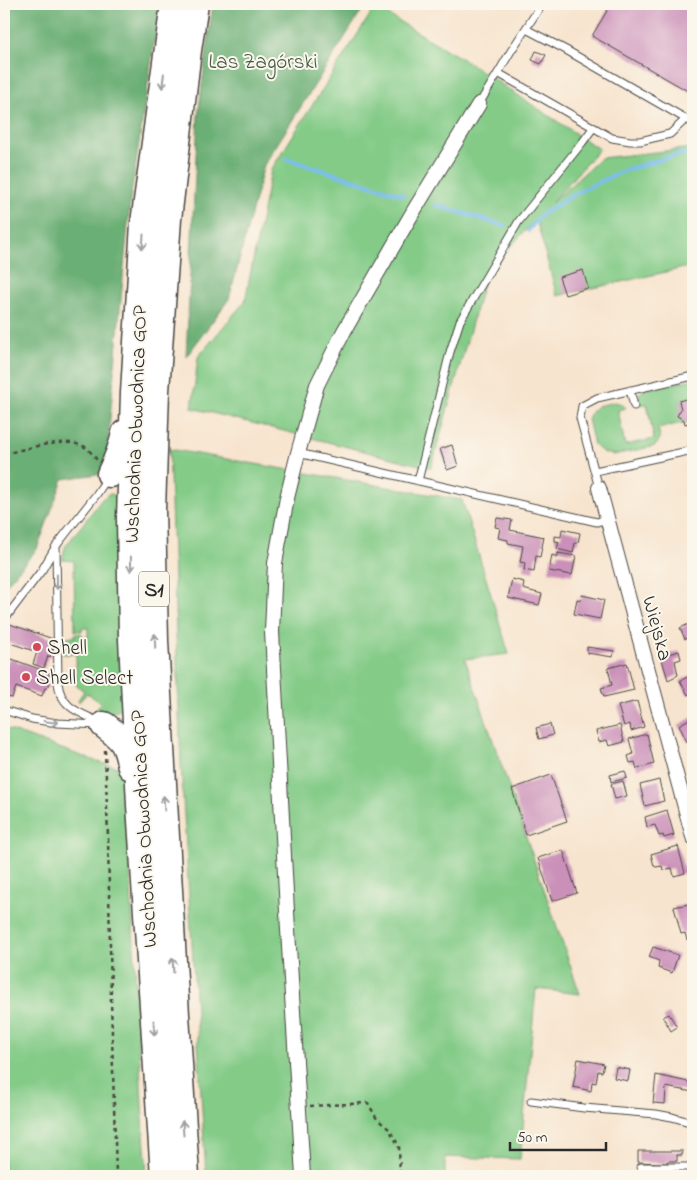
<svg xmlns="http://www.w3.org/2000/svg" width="697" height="1180" font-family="'Indie Flower',sans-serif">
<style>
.green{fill:#83cb87;stroke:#577b59}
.forest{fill:#6aaf74;stroke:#4a6d50}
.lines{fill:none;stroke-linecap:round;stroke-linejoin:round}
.stream{stroke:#7dbdf1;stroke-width:4}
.building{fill:#cb90b9}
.lane-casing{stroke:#4a4743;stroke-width:9}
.street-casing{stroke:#4a4743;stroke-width:16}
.highway-casing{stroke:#4a4743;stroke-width:29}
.path{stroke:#4a4743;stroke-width:2.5;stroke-dasharray:4 4;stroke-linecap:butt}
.lane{stroke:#fff;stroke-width:7}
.street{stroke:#fff;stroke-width:14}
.highway{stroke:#fff;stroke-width:26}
.oneway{stroke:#a0a0a0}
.poi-dot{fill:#d1495b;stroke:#fbf7ec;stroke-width:2}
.labels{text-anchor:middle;stroke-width:4;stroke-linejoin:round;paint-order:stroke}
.shield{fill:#fbf7ec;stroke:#696865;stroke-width:1}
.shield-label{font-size:20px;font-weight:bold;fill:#2b2b2b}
.park-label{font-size:21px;fill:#455b47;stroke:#fbf7ec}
.street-label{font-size:21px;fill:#2b2b2b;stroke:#fbf7ec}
.poi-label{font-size:21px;fill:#2b2b2b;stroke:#fbf7ec;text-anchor:start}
</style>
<rect width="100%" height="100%" fill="#fbf7ec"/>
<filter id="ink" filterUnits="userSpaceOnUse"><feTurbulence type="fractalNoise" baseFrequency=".02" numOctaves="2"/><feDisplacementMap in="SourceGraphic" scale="10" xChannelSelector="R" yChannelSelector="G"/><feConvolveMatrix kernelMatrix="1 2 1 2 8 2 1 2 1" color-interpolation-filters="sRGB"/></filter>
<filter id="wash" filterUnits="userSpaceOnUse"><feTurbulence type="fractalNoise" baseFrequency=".0096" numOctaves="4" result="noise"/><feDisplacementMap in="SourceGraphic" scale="20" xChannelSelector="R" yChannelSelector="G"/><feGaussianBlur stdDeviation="1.12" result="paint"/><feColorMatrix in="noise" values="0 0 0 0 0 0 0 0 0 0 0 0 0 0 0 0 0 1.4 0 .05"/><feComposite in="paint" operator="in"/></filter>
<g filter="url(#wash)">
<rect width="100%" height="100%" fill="#f7e4ce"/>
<path class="green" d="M375,7L471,64L599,149L551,203L601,158L693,148V266L557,296L536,219L486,273L431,468L192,408L198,357L245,301L271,170Z
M693,379V421L658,428C660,436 661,440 655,446L614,455L604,453L594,445L588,419L591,412L597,406L615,402L622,404L626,408L618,410L625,445L654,439L647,404L639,405C637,398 637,395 643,390Z
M169,449L462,500L509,654L465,659L580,994L536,989L520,1159L445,1157V1176H206L181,765Z
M109,494C115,494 116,496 119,501L124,704L118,711L101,714L94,713L101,703L87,693L79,702L78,700L84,691L76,685V654H63V645L69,646V642L63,643V637H75V634H82L83,637H88V628H82V631H75L74,561L62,560L65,547L102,499Z
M4,728L98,762L125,769L142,1105L147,1176H4Z"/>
<path class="forest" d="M4,4H160L130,202L105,473L63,479L37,549L4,587Z
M213,4H366L264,165L229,299L186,357L198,115Z"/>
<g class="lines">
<path class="stream" d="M287,159L403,195
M436,205L505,226
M528,231L541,215L576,193L625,170L676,155L693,153"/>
</g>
<g id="blocks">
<path class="building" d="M611,4H693V94L592,36Z
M536,51L546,55L541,64L532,60Z
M583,270L588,288L565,295L559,277Z
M693,397V422L685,424L684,420L677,416L681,409L679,401Z
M452,445L458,466L447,470L440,449Z
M497,518L512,520L510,530L544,537L540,557L536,556L534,572L524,570L525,563L520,562L523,546L508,543V540L498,538L500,528L495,527Z
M562,529L580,533L578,543H575L573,553L557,549L559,542L555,541V536L561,537Z
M558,553L576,556L572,575L549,571L552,555L558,557Z
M512,579L524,582L523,589L542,594L539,605L508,598Z
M582,595L604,600L600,619L574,614L577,599L581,600Z
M4,622L56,640L50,657L48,656L44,668L33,664L37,652L4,641Z
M693,622V635L685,639L680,628Z
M587,647L614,651L613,657L587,653Z
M679,651L681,659L675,661L678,675L668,680L661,656Z
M9,658L50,673L47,681H49V686L47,688H45L42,696L16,687L12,698L4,696V673Z
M627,663L634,690L604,697L601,688L612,685L608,668Z
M693,674V692L688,695L680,681Z
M637,701L644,727L631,731L630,724L624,726L618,706Z
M693,717V739L687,742L679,725Z
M550,724L553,735L539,739L536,728Z
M620,725L624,742L609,746L607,740L599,742L596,731Z
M647,734L654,764L637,769L635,762L630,763L628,756L633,754L629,739Z
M625,771L627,778L611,782L610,775Z
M551,775L567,821L526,835L512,789Z
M659,780L664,801L645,806L640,785Z
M623,781L627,796L615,799L611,784Z
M667,810L674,835L664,838L663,835L659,836L655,825L647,827L645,817Z
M678,846L685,873L674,876L672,868L663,870L662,866L656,867L654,866L651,854Z
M563,850L577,893L552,901L538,858Z
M693,903V938L687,940L685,933L681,934L674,907Z
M653,947L678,955L672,973L658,968L659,961L649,957Z
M669,1014L677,1027L671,1031L663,1017Z
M578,1059L604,1064L602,1072L598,1071L596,1083L592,1082L591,1091L573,1087Z
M616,1067L630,1070L628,1081L614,1078Z
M656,1075L693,1083V1092L666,1087L665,1104L653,1103Z
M638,1151H683L682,1155H677V1161H667V1163H659L638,1162Z"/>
</g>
</g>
<g filter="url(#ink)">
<use href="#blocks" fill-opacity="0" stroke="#4a4743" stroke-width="1"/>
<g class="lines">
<defs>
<path id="lane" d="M526,29L566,50L693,123
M498,73L612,138L630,141H640L670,134L686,119
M479,104L498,73L511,51L542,4
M630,390L634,406
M298,453L597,522L607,519
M595,471L693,450
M418,481L450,352L460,321L519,221L582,143L593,128
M599,488L580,418L582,406L597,398L693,376
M4,620L42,570L56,546
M4,710L32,719L57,723L99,725
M99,722C79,712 61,708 58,683L56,546L96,495L108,477
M531,1101L584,1108L656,1114L672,1117L693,1123
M641,1167H693"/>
<path id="street" d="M599,488L693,837
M303,1176L288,930L272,632L275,563L287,498L298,453L317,385L344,331L413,212L479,104"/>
<path id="highway" d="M110,474C117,460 122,448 125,433
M104,725C124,740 126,743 131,767
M164,1176L140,805L132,639L130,518L134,393L144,223L174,4
M186,1176L176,1015L155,641L152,510L156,391L168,219L188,50L195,4"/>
</defs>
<use href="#lane" class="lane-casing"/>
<use href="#street" class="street-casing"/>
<use href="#highway" class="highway-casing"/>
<path class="path" d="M4,29L9,4
M4,454C26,449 62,437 83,446C88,448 93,455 97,460
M105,750L108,837L111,999L116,1176
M310,1106L368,1103L377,1119L389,1129L399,1146L400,1176"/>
<use href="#lane" class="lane"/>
<use href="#street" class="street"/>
<use href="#highway" class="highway"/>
</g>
<defs><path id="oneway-shaft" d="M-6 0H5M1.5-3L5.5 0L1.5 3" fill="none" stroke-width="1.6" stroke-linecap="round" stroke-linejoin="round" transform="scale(1.25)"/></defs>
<g class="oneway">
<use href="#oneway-shaft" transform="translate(163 81) rotate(97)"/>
<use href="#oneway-shaft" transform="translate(143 242) rotate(94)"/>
<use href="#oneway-shaft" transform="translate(131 564) rotate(89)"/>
<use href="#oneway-shaft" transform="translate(57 582) rotate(89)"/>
<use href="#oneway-shaft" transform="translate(155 641) rotate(-92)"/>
<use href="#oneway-shaft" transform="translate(51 722) rotate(8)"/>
<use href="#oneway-shaft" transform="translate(164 803) rotate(-93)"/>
<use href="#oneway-shaft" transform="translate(173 965) rotate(-93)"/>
<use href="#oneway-shaft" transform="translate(154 1028) rotate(86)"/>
<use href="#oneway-shaft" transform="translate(183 1128) rotate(-94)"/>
</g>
</g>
<g class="poi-dot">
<circle cx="37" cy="647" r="5"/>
<circle cx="26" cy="677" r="5"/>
</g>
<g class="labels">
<rect class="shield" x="139" y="571.5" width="30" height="35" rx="4"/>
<g class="shield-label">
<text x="154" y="596">S1</text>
</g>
<g class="park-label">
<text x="263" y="68">Las Zagórski</text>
</g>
<g class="street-label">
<text transform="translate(135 424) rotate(-88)" y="7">Wschodnia Obwodnica GOP</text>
<text transform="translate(658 628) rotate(75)" y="7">Wiejska</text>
<text transform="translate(143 829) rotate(-93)" y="7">Wschodnia Obwodnica GOP</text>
</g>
<g class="poi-label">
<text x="47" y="654">Shell</text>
<text x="36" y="684">Shell Select</text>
</g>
</g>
<rect width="697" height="1180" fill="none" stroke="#fbf7ec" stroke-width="20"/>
<path d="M510 1142v8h96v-8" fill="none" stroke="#2b2b2b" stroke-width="2.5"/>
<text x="517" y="1142" font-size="15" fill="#2b2b2b" stroke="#fbf7ec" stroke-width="4" paint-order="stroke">50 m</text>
</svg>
